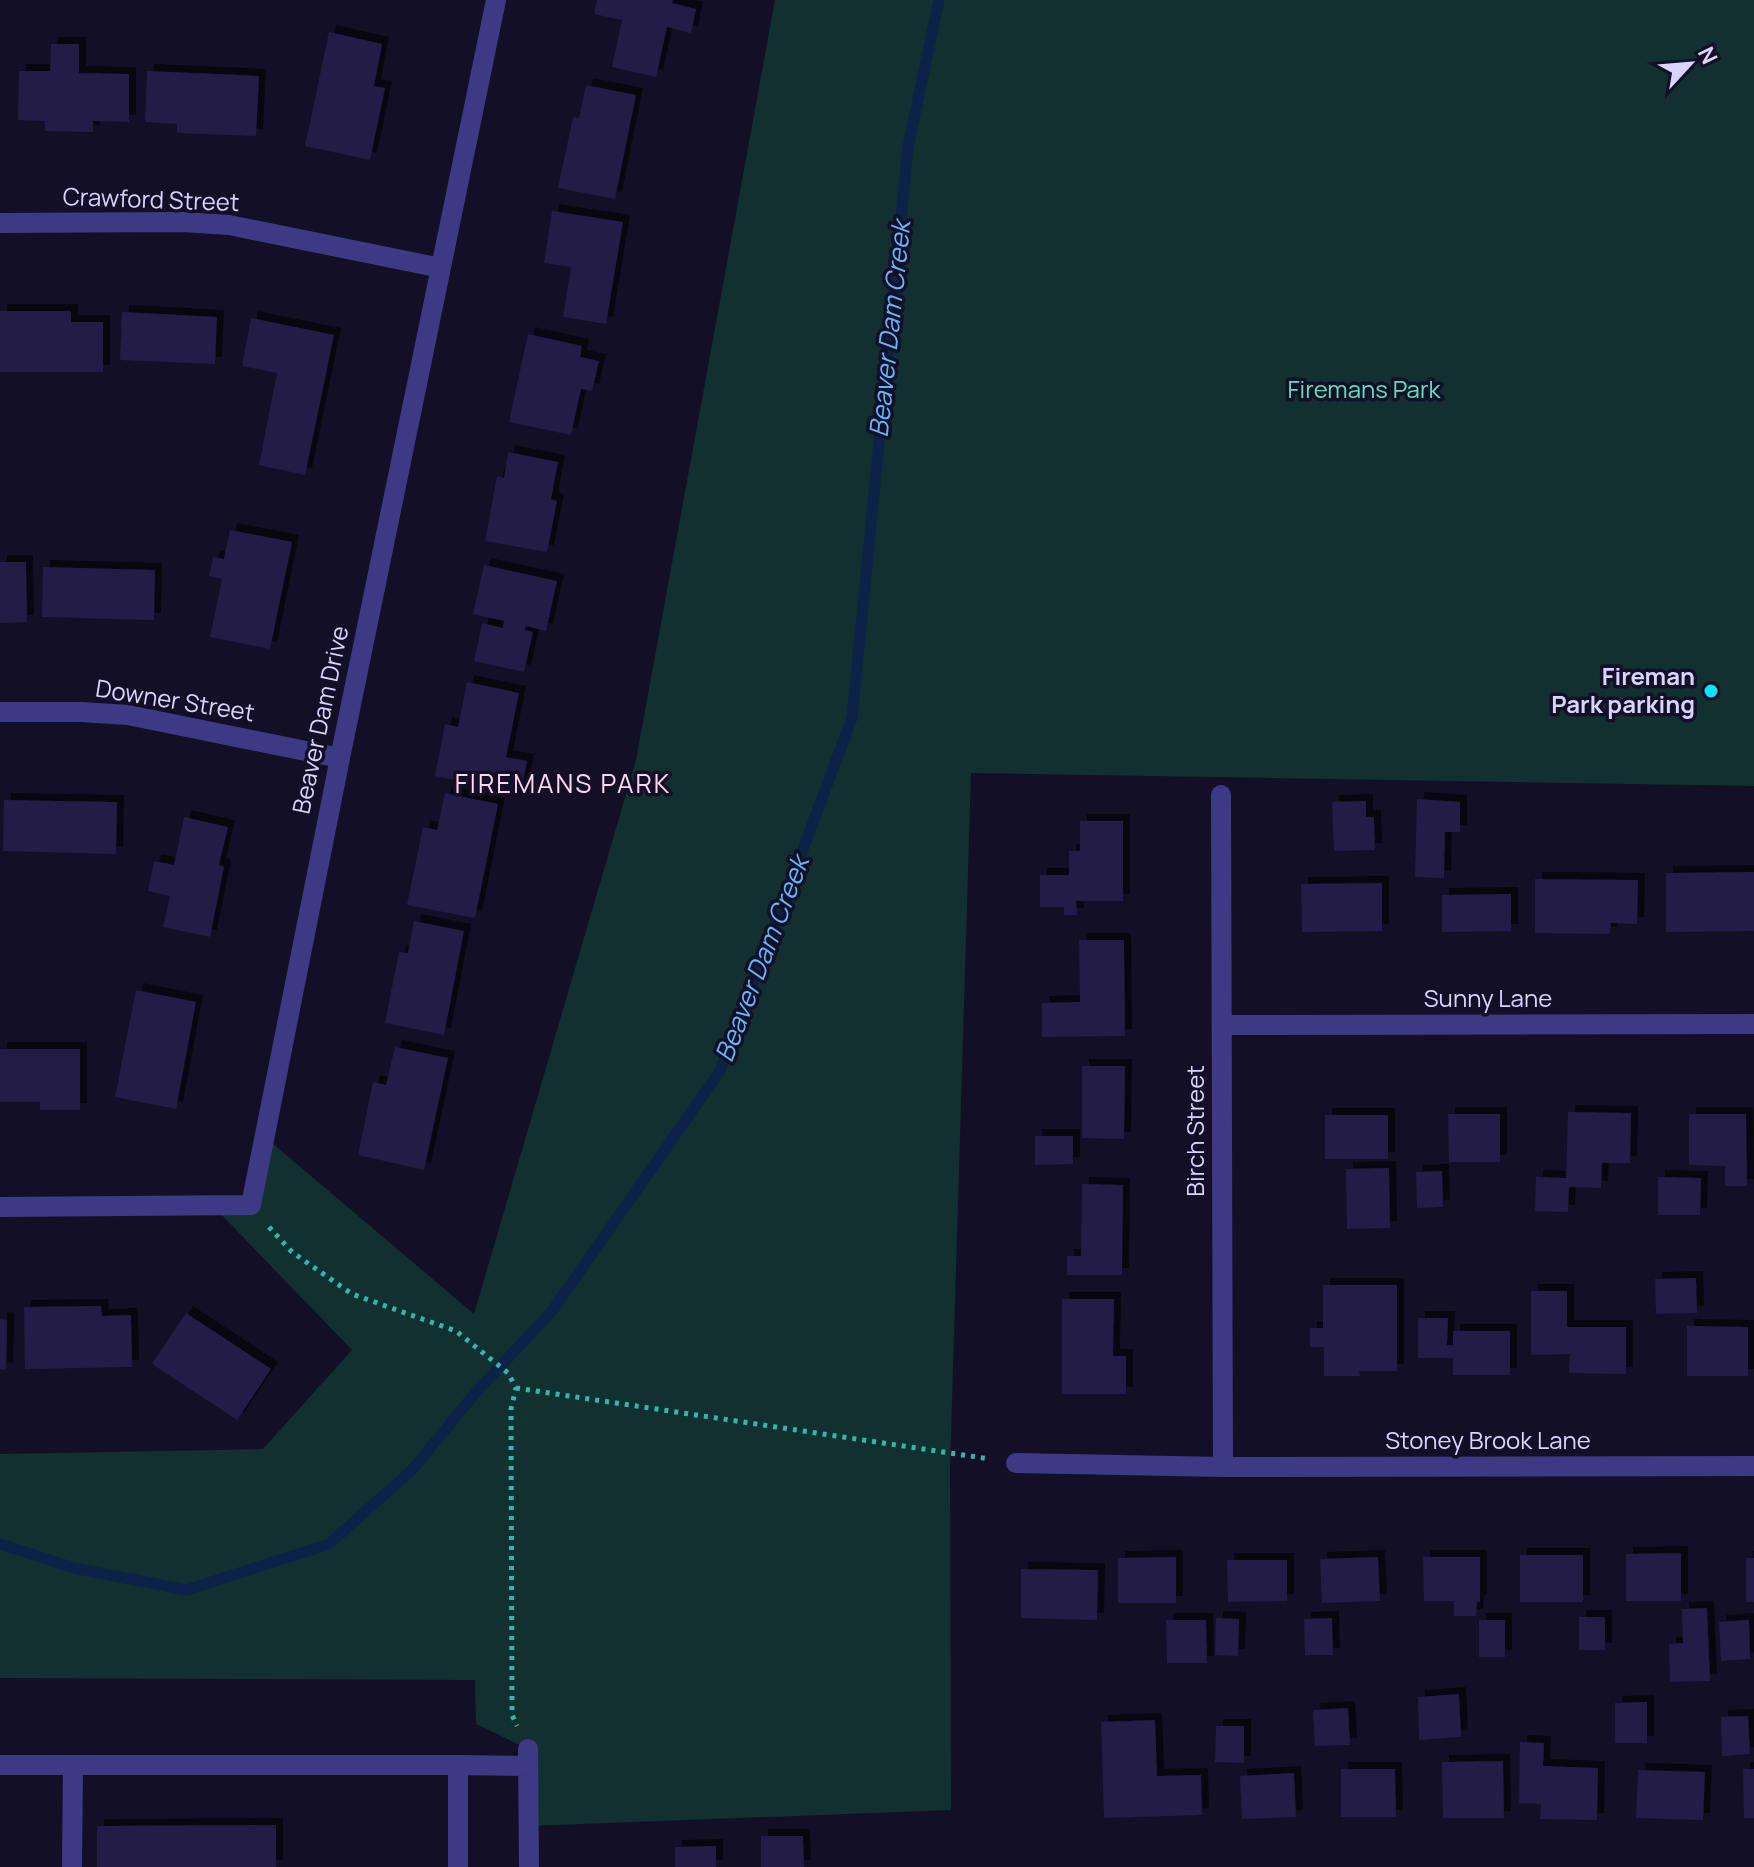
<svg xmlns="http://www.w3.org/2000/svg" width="1754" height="1867" font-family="Manrope,sans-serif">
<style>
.green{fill:#12302f}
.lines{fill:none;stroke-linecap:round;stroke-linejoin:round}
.stream{stroke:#0c2248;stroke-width:11}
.building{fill:#241b47;filter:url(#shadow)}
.path{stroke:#2fb8b0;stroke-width:5;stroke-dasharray:4 6;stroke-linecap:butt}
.minor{stroke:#3d3a85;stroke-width:20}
.poi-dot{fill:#00e5ff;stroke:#130f26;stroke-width:3}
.labels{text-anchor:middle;stroke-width:7;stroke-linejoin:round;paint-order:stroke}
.street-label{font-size:24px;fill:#d9d4ff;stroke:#130f26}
.park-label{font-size:24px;fill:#5fe0c0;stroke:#130f26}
.poi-label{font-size:24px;font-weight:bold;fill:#d9d4ff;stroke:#130f26;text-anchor:end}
.water-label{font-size:26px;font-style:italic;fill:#62b6ff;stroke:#130f26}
.neighbourhood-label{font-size:26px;letter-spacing:2px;fill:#ffd6f0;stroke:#130f26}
</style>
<defs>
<filter id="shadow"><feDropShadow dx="7" dy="-7" stdDeviation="0" flood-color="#0009"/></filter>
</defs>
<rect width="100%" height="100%" fill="#130f26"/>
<path class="green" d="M775,0H1754V786L971,773L950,1468L951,1810L529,1826L528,1749L476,1724L475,1680L0,1678V1454L263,1449L352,1350L213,1206L251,1205L265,1137L474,1314L636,760Z"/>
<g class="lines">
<path class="stream" d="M0,1544L74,1568L187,1590L329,1544L412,1470L477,1391L552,1311L720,1071L852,718L908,147L939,0"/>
</g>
<path class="building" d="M597,0H673L672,3L696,9L691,33L667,27L656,77L612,67L622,20L594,14Z
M329,32L382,44L374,86L385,88L370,160L305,146Z
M51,44H79V73L129,74V122L93,121V132L45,131V121L18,120L19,71H50Z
M147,71L259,76L256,136L177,133V124L145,122Z
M586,85L636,95L615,199L558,188L573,117L579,118Z
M552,211L623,222L606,324L563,317L571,267L544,263Z
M0,311H71V322H103V372H0Z
M122,312L217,317L215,364L120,360Z
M251,318L334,335L305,475L259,465L277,373L242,366Z
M528,334L582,346L580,357L599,361L592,391L581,389L571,435L509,422Z
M508,452L558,462L551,499L557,501L547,552L485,541L497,476L504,478Z
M230,530L292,542L270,649L210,637L222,579L209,576L213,557L224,559Z
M0,562H26L27,622L0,623Z
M484,565L557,581L546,631L526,626L525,630L533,632L524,672L474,661L482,623L503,628L504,621L473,614Z
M43,567L155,570L154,620L42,617Z
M467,682L519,693L506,757L527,761L521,793L435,776L445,724L458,727Z
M445,793L498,804L475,918L407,905L423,827L437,830Z
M1417,799L1460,802V832H1445L1444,878L1415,877Z
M4,800L117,802L116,854L3,851Z
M1366,801V817H1374L1375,850L1334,851L1332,802Z
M184,817L228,827L219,865L224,867L210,937L163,927L170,896L148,891L154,861L174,865Z
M1080,821H1123V901H1076L1077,915H1064V907H1040V875H1069V851H1080Z
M1754,872V931L1666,932V873Z
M1535,879L1638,880L1637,924L1611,923L1610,934L1535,933Z
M1382,883V931L1302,932L1301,884Z
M1511,894V931L1442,932V895Z
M414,921L464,931L444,1035L385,1023L399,952L408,953Z
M1079,940H1124L1125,1036L1042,1037V1003L1080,1002Z
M136,990L196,1002L176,1109L115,1097Z
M395,1047L448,1058L424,1170L358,1155L373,1082L386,1085Z
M0,1049H80V1110H40V1102H0Z
M1082,1066H1125L1124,1139L1082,1138Z
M1568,1112L1631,1113L1630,1163H1602L1601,1188L1569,1187L1568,1212L1535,1211L1536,1177L1566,1178Z
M1448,1114H1500V1162H1449Z
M1689,1114H1746L1747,1186H1725V1166L1689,1165Z
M1325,1115H1388V1159H1325Z
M1035,1136H1073V1164L1035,1165Z
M1389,1168L1390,1228L1347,1229L1346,1169Z
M1442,1171L1443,1207L1417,1208L1416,1172Z
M1658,1177L1701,1178L1700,1215H1658Z
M1082,1184L1123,1185L1122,1275H1067V1256H1081Z
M1696,1278L1697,1313L1656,1314L1655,1279Z
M1323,1285H1397V1371H1359L1360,1376H1324V1347H1310V1328H1323Z
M1531,1291H1567V1327H1626V1374L1569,1373L1570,1354L1531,1355Z
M1062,1299H1114L1113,1356H1126V1394H1062Z
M101,1306L102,1316L131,1315L132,1367L25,1369L24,1307Z
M186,1313L271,1369L237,1420L152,1364Z
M1418,1318H1448L1447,1345H1453V1331H1510V1375H1453V1358H1418Z
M0,1319L7,1320L6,1370L0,1369Z
M1687,1326L1748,1327V1376H1687Z
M1681,1553V1601H1626V1554Z
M1520,1555H1583V1602H1520Z
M1176,1557V1603H1118V1558Z
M1378,1557L1380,1601L1322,1603L1320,1559Z
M1423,1557H1480V1602H1477L1476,1616H1454V1601H1424Z
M1746,1558H1754V1602H1746Z
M1227,1560H1287V1601L1228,1602Z
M1021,1569L1098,1570L1097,1620L1021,1618Z
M1707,1608L1710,1681L1670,1682L1669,1644L1683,1643L1682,1609Z
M1579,1617H1605V1650H1579Z
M1216,1618L1239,1619L1238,1656L1215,1655Z
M1332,1618L1333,1655H1305L1304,1619Z
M1166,1620H1206L1207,1663H1167Z
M1479,1620H1505V1657H1479Z
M1749,1620L1750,1659L1721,1661L1719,1622Z
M1459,1694L1461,1737L1419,1740L1418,1697Z
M1647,1702V1743H1615V1703Z
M1348,1708L1350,1745L1315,1746L1313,1710Z
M1748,1716L1750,1754L1722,1756L1721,1717Z
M1155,1720L1157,1776L1201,1775L1202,1815L1104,1818L1101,1722Z
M1216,1726H1244V1763L1215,1762Z
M1520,1742L1544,1743L1543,1766L1598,1768L1597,1820L1540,1819L1541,1804L1519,1803Z
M1503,1761L1504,1818H1443L1442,1762Z
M1341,1769H1395L1396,1817H1341Z
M1743,1769H1754V1818H1744Z
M1638,1770L1705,1772L1703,1820L1636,1818Z
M1294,1773L1296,1817L1242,1819L1240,1776Z
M276,1825V1867H97V1826Z
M761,1836H803L804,1867H761Z
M716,1846V1867H675V1847Z"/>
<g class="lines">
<path class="path" d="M269,1227L292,1252L352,1294L456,1331L508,1373L516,1388L511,1409L512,1715L517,1726
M516,1388L990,1459"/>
<path class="minor" d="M0,223L182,222L229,225L441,268
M0,712H81L128,715L340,758
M1221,795L1223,1467
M1222,1025L1754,1024
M0,1207L251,1205L340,758L496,0
M1016,1463L1223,1467L1754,1466
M528,1749L529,1867
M0,1765H458
M72,1867L73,1765
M458,1867V1765L528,1766"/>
</g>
<circle class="poi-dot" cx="1711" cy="691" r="8"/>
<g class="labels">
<g class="street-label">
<text transform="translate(151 200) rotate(2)" y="8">Crawford Street</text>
<text transform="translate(175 701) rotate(9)" y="8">Downer Street</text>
<text transform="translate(321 720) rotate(-78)" y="8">Beaver Dam Drive</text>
<text x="1488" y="1007">Sunny Lane</text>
<text transform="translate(1196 1131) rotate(-90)" y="8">Birch Street</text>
<text x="1488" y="1449">Stoney Brook Lane</text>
</g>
<g class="park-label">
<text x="1364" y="398">Firemans Park</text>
</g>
<g class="poi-label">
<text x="1695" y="685">Fireman<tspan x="1695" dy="28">Park parking</tspan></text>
</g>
<g class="water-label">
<text transform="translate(890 329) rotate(-84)" y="9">Beaver Dam Creek</text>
<text transform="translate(762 959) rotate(-69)" y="9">Beaver Dam Creek</text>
</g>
<g class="neighbourhood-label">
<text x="563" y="793">FIREMANS PARK</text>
</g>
</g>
<g transform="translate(1690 64) rotate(64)" stroke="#130f26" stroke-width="6" paint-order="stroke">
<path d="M0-6L14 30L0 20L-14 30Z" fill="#d9d4ff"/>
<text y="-12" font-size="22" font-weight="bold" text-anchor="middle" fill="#d9d4ff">N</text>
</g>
</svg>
